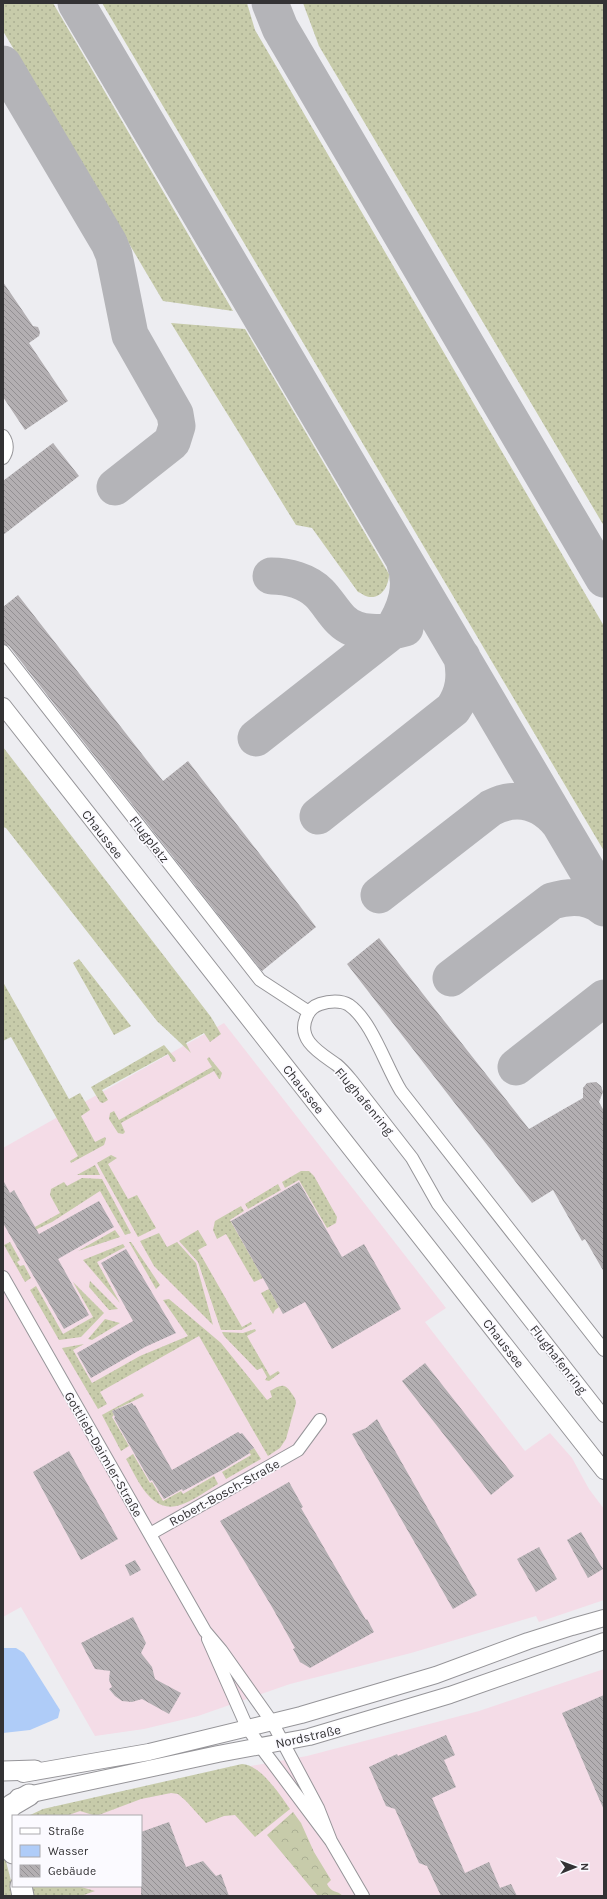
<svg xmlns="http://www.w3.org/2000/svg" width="607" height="1899" font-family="Karla,sans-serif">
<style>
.commercial{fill:#f4dce7}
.grass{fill:url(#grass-dots)}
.forest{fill:url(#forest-crowns)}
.water{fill:#afccf8}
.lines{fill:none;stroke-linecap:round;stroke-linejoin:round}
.taxiway{stroke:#b4b4b8;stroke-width:37}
.building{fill:url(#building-back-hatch)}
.minor-casing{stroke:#969599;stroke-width:14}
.secondary-casing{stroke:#969599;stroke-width:18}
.trunk-casing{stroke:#969599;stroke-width:21}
.motorway-casing{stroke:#969599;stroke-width:23}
.minor{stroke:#fff;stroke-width:12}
.secondary{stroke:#fff;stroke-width:16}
.trunk{stroke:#fff;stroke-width:19}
.motorway{stroke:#fff;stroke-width:21}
.labels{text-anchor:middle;stroke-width:3.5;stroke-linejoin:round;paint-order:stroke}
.street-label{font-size:13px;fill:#333234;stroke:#fbfaff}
</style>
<defs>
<pattern id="grass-dots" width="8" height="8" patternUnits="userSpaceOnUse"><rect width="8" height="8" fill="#c7cbaa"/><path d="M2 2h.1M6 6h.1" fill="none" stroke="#abaf93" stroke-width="1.8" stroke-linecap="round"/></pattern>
<pattern id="forest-crowns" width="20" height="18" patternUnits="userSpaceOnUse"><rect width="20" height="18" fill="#c7cbaa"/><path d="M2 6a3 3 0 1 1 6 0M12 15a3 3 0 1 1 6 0" fill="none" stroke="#abaf93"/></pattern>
<pattern id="building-back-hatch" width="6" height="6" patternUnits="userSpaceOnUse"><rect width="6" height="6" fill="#b3afb2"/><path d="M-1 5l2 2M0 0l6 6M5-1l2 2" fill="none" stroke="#928f92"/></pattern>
</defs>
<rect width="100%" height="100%" fill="#ededf1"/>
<path class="commercial" d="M224,1023L446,1308L425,1322L525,1451L550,1433L572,1458L589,1489L604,1509V1600L539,1622L536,1616L411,1653L290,1684L198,1716L144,1729L95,1736L21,1607L3,1617V1148Z
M604,1669V1896H52L49,1886H141V1816H42L195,1776L307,1756L479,1711Z"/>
<path class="grass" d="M3,3H53L233,311L163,301L3,31Z
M102,3H247L255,30L604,626V851Z
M303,3H604V526L319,46Z
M171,323L245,329L389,574C389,584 383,598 370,597C365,597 362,593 358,592L312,528L296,525Z
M3,747L211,1017L221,1034L210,1042L204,1033L186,1043L191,1053L157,1021L6,828L3,827Z
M79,959L131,1026L114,1035L73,963Z
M3,982L69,1099L80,1093L90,1110L81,1116L95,1142L105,1137L106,1139L104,1145L71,1163L70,1161L78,1156L11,1037L3,1041Z
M164,1045L175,1058L176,1061L173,1062L168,1054L102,1090L108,1100L103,1103L100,1102L91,1087Z
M209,1057L222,1073L220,1079H219L214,1071L121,1123L125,1132L123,1134L118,1133L109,1119L110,1113L114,1111L119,1120L212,1067L207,1059Z
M111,1155L117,1158L108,1164L128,1199L137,1195L156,1228L138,1237L97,1163Z
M95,1165L100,1175H77Z
M301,1171H309L314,1176L337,1217L336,1223L327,1228L299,1180L285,1188L282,1182Z
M82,1178L102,1179L131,1233L125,1235L100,1191L52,1222L35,1230L33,1228L60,1213L50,1195L51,1189L64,1182L67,1186Z
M278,1184L281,1190L248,1209L245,1204Z
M241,1206L244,1211L230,1220L263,1278L254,1282L226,1234L217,1239L213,1230L215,1221Z
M115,1230L120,1237L78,1251Z
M198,1230L207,1245L198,1250L242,1327L251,1322L252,1324L241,1330H221L198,1262L179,1241Z
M159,1233L167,1247L177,1242L196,1263L213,1325L154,1266L140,1241Z
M10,1242L20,1260L17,1262L20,1266L24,1265L31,1278L25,1282L4,1245Z
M129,1242H131L160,1285L156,1289Z
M123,1244L125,1247L97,1262L120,1303L83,1260Z
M90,1281L118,1309L109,1310L89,1287Z
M73,1282L104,1313L81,1337L59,1340L30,1290L36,1286L63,1334L93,1317Z
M269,1289L279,1307L275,1310L273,1314L261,1293Z
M169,1299L221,1343L267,1400L272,1397L270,1391C280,1385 285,1382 292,1394C294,1397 296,1399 296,1403L286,1439L280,1448L268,1456L199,1336L100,1392L107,1404L98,1409L62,1348L84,1344L73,1350L92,1383L140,1356L188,1336L163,1300Z
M105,1319L120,1323L92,1340L88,1339Z
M255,1329L256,1331L247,1336L270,1376L278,1371L280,1373L269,1381L265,1380L267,1377L262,1368L257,1370L224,1336L222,1332L243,1333Z
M142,1393L144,1396L112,1411L114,1415L112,1417L129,1446L121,1451L102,1415Z
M254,1448L261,1459L226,1479L222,1472L251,1455L249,1451Z
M133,1454L150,1483L152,1482L163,1501L181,1491L183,1494L214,1476L218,1484C206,1491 193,1501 180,1505C151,1515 137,1478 126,1459Z
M242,1764C261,1765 280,1795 290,1809L255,1837L235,1815L224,1816L206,1823L186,1801L178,1794L171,1793L141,1799L96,1816L80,1811L66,1816H28L43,1809Z
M3,1850L15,1896H3Z
M29,1886H78L95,1891L81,1896H31Z"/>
<path class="forest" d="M293,1812L301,1823L314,1852L331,1880L327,1884C331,1893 337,1890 343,1896H318L267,1835Z"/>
<path class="water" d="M3,1648H16L24,1653L60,1710L58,1718L30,1730L3,1733Z"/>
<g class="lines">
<path class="taxiway" d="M76,3L604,899
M270,3L280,28L604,579
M3,64L109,243L114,255L130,335L175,414L177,426L172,442L115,487
M271,576C288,576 307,581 319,593C327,601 333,612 341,620C357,636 384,634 405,628
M256,738L391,632C406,609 414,586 404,560
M318,816L453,709C464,693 466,677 462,657
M379,895L491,808C516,795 541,801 559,823
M451,978L552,901C569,896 589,895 604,908
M516,1067L604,998"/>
</g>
<path class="building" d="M3,282L33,326L38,327L40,332L39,336L29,343L68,401L25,430L3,397Z
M53,443L79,476L3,535V481Z
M18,595L163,781L188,761L316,927L262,971L9,646L3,644V607Z
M379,938L529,1129L583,1098V1088L587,1083L596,1082L601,1086L603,1092L599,1102L604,1111V1272L585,1239L582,1241L553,1190L532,1203L347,964Z
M3,1180L10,1193L14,1190L39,1234L99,1201L114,1227L58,1259L89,1315L64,1329L3,1223Z
M299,1182L342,1257L364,1244L401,1309L332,1349L305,1302L283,1314L231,1221Z
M126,1249L176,1333L145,1347L91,1378L77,1353L133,1321L101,1263Z
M425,1363L514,1476L491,1495L402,1381Z
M132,1403L134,1406L135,1405L172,1470L238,1432L240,1434L242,1433L254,1448L249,1451L250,1453L222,1470L183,1491L182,1489L164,1499L152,1480L150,1481L114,1418L115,1417L112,1411Z
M377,1419L477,1595L453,1609L352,1434L366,1428Z
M69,1451L118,1539L81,1560L33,1472Z
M289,1482L303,1507L301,1508L366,1620L367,1619L374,1632L310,1668L300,1662L293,1649L295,1648L272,1607L220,1521Z
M581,1532L603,1569L588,1578L567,1540Z
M539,1547L557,1579L536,1592L517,1559Z
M135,1560L141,1570L130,1576L125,1565Z
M133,1617L146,1643L141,1653L152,1667L155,1679L181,1693L169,1714L142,1699L132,1702L122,1701L115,1696L109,1689L112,1687L109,1680L110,1671L95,1669L81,1643Z
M604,1695V1810L562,1713Z
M446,1735L455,1755L444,1760L456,1787L432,1798L465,1873L489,1862L500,1888L511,1884L517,1896H441L427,1866L419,1863L395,1809L386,1806L369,1767L397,1754L398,1756Z
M169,1822L186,1867L203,1861L216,1876L221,1874L229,1896H141V1832Z"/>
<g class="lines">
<defs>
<path id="minor" d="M3,436C8,443 8,451 3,458
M3,651L260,980L309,1012
M3,1277L205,1631L221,1650L272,1722L318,1808L331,1841
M604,1350L401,1091C386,1067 372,1021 349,1005C341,1000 329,1001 320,1004C314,1006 309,1011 307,1016C295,1040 322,1054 337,1065C343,1070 347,1075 352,1081L412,1158L438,1204L604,1416
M150,1534L298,1450L320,1420
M208,1639L247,1727L260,1746L331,1841L363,1896"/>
<path id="secondary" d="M3,706L604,1471
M23,1774L149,1752L301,1715L436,1675L528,1641L572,1627L604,1618
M18,1797L218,1754L309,1737L450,1695L604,1641"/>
<path id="trunk" d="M3,1771L35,1770"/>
<path id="motorway" d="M13,1853L5,1813L12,1805L29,1795
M21,1886L23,1896"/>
</defs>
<use href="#minor" class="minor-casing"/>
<use href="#secondary" class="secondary-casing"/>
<use href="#trunk" class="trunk-casing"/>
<use href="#motorway" class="motorway-casing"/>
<use href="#minor" class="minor"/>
<use href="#secondary" class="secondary"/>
<use href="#trunk" class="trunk"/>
<use href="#motorway" class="motorway"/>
</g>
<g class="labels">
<g class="street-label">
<text transform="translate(103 834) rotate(52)" y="5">Chaussee</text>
<text transform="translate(150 839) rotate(52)" y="5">Flugplatz</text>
<text transform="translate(304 1089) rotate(52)" y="5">Chaussee</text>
<text transform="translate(365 1101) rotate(50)" y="5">Flughafenring</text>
<text transform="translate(504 1343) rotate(52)" y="5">Chaussee</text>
<text transform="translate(559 1359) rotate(52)" y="5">Flughafenring</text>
<text transform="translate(104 1454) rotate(60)" y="5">Gottlieb-Daimler-Straße</text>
<text transform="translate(224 1492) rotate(-29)" y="5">Robert-Bosch-Straße</text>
<text transform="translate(308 1736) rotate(-13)" y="5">Nordstraße</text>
</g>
</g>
<rect width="607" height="1899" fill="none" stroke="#333234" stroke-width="8"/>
<rect x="12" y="1815" width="130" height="72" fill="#fbfaff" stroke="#abaaae"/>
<rect x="20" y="1828" width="20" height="6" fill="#ffffff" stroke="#abaaae"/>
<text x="48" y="1835" font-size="12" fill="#333234">Straße</text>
<rect x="20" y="1845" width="20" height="12" fill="#afccf8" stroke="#abaaae"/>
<text x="48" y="1855" font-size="12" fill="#333234">Wasser</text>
<rect x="20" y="1865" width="20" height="12" fill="url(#building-back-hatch)" stroke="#abaaae"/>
<text x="48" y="1875" font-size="12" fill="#333234">Gebäude</text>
<g transform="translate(575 1867) rotate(89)" stroke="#fbfaff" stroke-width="3" paint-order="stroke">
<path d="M0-3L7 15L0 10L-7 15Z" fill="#333234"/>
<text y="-6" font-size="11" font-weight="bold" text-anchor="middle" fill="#333234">N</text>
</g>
</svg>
